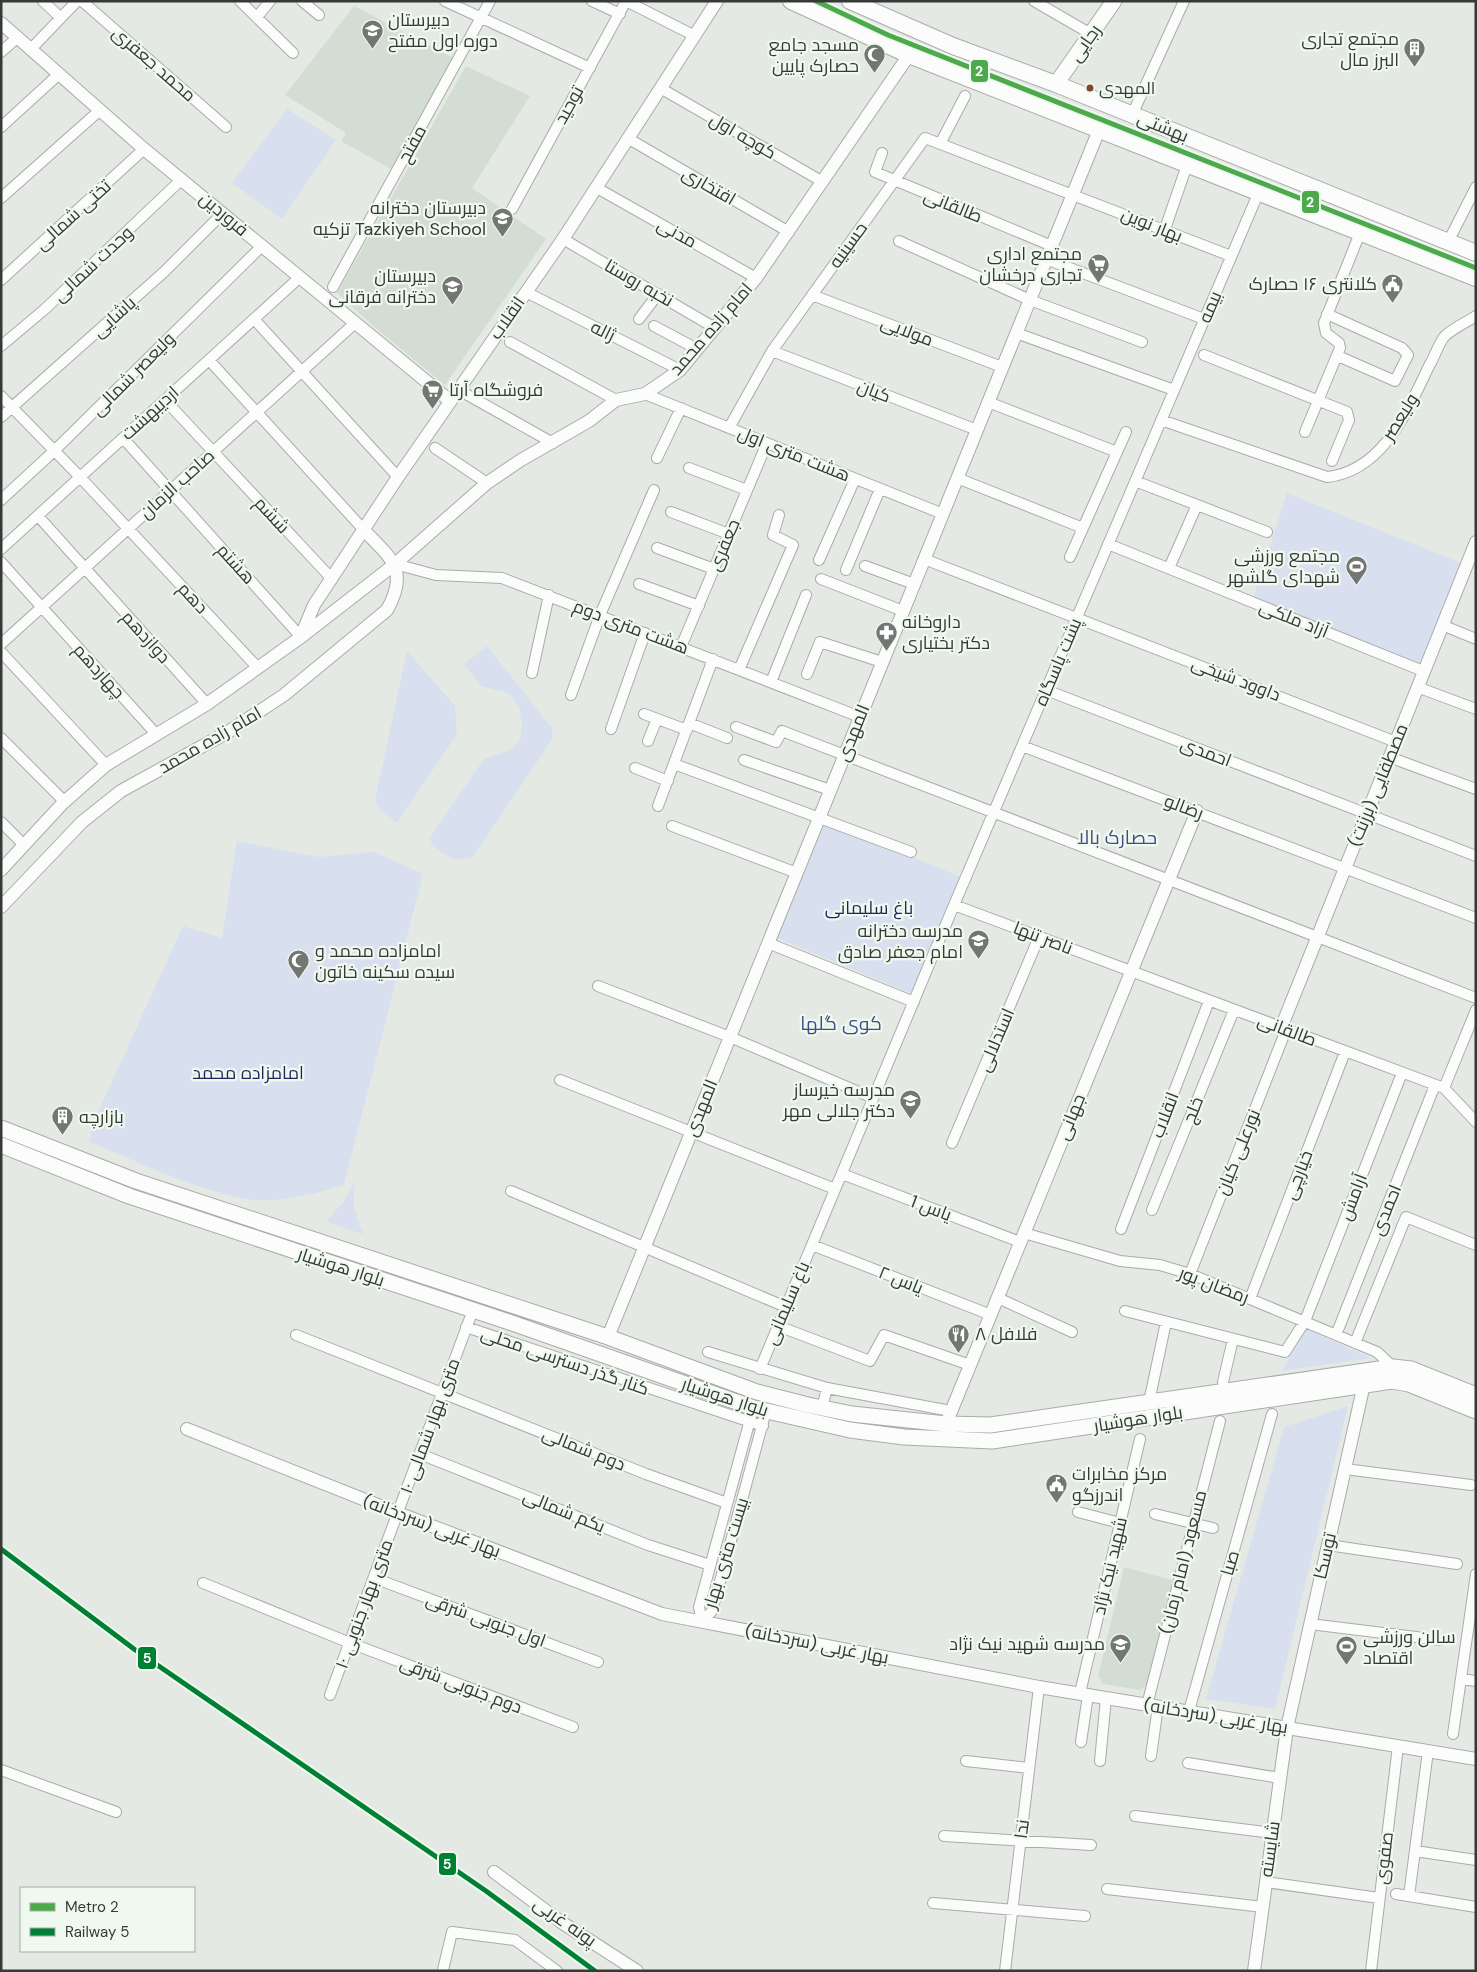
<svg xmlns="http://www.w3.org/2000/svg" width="1477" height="1972" font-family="'DM Sans',Cairo,sans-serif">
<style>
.built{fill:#d3ddd3}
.green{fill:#d8e0ef}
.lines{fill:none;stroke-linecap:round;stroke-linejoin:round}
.minor-casing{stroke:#a9aca9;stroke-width:12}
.tertiary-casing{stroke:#a9aca9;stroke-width:14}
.secondary-casing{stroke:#a9aca9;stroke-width:17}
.primary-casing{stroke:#a9aca9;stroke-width:18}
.minor{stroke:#fbfcfb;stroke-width:10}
.tertiary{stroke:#fbfcfb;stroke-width:12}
.secondary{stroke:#fbfcfb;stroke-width:15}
.primary{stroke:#fbfcfb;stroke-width:16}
.rail-1-casing{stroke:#eff9ef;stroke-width:9}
.rail-1{stroke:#008033;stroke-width:5}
.metro-1-casing{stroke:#eff9ef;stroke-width:9}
.metro-1{stroke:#4ca94c;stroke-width:5}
.bus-dot{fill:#7a4b2a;stroke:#eff9ef;stroke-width:2}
.labels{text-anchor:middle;stroke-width:4.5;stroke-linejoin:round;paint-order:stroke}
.bus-label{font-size:17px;fill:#363a36;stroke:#eff9ef;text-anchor:start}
.poi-label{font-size:18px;fill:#363a36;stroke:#eff9ef;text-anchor:end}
.street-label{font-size:18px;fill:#363a36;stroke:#eff9ef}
.park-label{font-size:18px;fill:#1e275d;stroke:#eff9ef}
.neighbourhood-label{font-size:19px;fill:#3f4d88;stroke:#eff9ef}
.line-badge{stroke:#eff9ef;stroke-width:2}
.badge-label{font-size:14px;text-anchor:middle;font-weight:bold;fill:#fff}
</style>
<rect width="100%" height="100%" fill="#e4e9e4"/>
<path class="built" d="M354,6L455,59L391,169L341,141L346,133L285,95Z
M466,66L530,96L472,188L546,239L445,385L378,330L337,293Z
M1124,1567L1176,1581L1151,1681L1140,1690L1103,1684L1098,1676Z"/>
<path class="green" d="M287,109L336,140L282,219L232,183Z
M1287,493L1463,564L1422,668L1251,605Z
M487,646L552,728L553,738L473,857C455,863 447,856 432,845L430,837L484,759L510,750L520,739L522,724L519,707L508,693L481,686L464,664Z
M407,651L455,706L457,734L397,823L378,808L375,800Z
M825,822L961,877L913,994L777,938Z
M237,841L319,857L374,852L423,874L344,1185C317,1193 282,1203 254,1200C203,1194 138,1161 89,1142L93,1123L183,926L222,938Z
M355,1181L353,1204L363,1234L326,1222L344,1201Z
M1306,1329L1371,1358L1282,1371Z
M1348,1406L1275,1709L1206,1699L1284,1427Z"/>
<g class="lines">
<defs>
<path id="minor" d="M43,1L61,18
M82,1L226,127
M240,1L293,53
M302,1L319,15
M445,1L590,68
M592,1L620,14
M626,1L695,36
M1034,1L1091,34
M257,17L270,1
M30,50L77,1
M1,52L17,38
M662,89L823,182
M1132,115L1184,1
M1,127L58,75
M629,139L789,232
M940,144L965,96
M882,153L875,172L1052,246
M597,188L756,278
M1,198L99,111
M512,209L626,1
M1165,229L1187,165
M563,239L715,328
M899,241L1030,300L1142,342
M1448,242L1476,187
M1046,259L1204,319
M1,280L144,149
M333,287L490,1
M526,292L680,370
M812,295L1002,367
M1327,314L1402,348L1408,355L1395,381L1338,356
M254,319L398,477
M639,319L658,294
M654,326L697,349
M1016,333L1174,390
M510,342L616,400
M1,346L45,309L182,179
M772,351L977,430
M1204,355L1347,412L1349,420L1332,461
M209,360L363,529
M457,389L553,443
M645,394L943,514
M1,396L80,477L258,668
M165,400L332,579
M988,402L1117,452
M1,417L164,272L223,213
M1161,420L1327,477C1384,471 1408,409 1430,364C1435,356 1438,345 1444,337C1451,329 1467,322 1476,316
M729,428L772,351L925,138L1231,256
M1305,432L1340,348L1339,343L1326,333L1324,323L1360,233
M123,438L301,637
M435,448L487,483
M657,458L681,408
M689,468L747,490
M957,478L1083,528
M1135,481L1267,532
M1,500L54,451L262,246
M671,512L729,534
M38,516L207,704
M1108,544L1423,671
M657,548L714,569
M1,549L299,278
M1070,557L1126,432
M924,559L1396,742
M819,560L855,479
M1,562L156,734
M395,564L436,575L502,578L860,717
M865,566L914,584
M1169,568L1197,505
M846,570L880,489
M821,579L903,611
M639,584L699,606
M1442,625L1476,639
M1,644L354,324
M681,647L767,443
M1,652L106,765
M739,670L793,545L773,535L779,515
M532,673L549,595
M807,674L820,642L882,662
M771,682L806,595
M1417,687L1476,709
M1046,690L1476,856
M571,695L600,615L654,490
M644,714L687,730
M689,723L727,738
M736,727L776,742L782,731L1476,998
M611,729L645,633
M1,738L64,801
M648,741L657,719
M1022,746L1476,918
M1389,757L1476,789
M744,760L830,790
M674,764L911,852
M635,768L668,781
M658,806L713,659
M1,822L24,845
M672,826L797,873
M954,905L1444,1088L1476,1122
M768,943L914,1002
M598,986L730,1037L873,1098
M560,1080L835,1189
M1444,1088L1476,1010
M952,1143L1039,937
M842,1174L1020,1242
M511,1191L786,1307
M1152,1210L1234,1010
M1121,1229L1209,1001
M1024,1233L1120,1261L1160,1265L1190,1274L1377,1352L1393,1367
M812,1245L991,1315
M1190,1274L1286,1030
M998,1298L1072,1332
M1250,1299L1345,1052
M1125,1311L1285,1352L1305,1321L1402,1073
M778,1326L870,1361L884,1335L970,1365
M466,1327L763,1426
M296,1335L646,1474L727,1503
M1336,1335L1435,1085
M1355,1343L1406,1217L1476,1245
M708,1352L827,1388L951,1411
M760,1369L954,905L1258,194
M1223,1382L1233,1339
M1149,1402L1166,1322
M822,1408L827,1388
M420,1454L648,1545L710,1565
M1345,1469L1471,1485
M1078,1512L1120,1523
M1155,1514L1213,1528
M1328,1545L1457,1564
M374,1578L598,1662
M203,1583L350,1643L573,1727
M702,1622L699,1607L751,1416
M702,1622L712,1611L766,1411
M1310,1624L1440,1640
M1461,1679L1476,1681
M1080,1693L1140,1439
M330,1695L473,1310
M1147,1705L1220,1421
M1189,1711L1272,1414
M1453,1734L1476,1574
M1081,1742L1088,1695
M1151,1756L1158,1706
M966,1761L1029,1768
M1100,1761L1106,1698
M1188,1763L1280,1778
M1,1770L116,1812
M1135,1816L1273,1833
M944,1836L1091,1845
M1415,1851L1476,1860
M1266,1882L1379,1898
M1107,1889L1263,1907
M1396,1894L1476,1907
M1409,1896L1428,1751
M933,1903L1085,1916
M443,1970L452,1932L515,1940L557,1971
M1005,1971L1039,1687
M1371,1971L1398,1746"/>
<path id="tertiary" d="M1,23L144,149L449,400
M301,636L314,605L398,477L563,239L717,1
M1,870L63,803L106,765L207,704L301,637L395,564L487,483L521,460L589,421L616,400L645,394L680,370L756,278L909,55
M1,907L82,822L121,791L228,732L284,695L387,610C410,569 390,558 363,529
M1281,1028L1476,542
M608,1337L1099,130
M946,1424L1197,811
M187,1429L398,1513L662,1614L1039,1687L1476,1759
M494,1872L561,1922L637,1971
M1254,1971L1287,1728L1364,1384"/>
<path id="secondary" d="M1056,84L1114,1
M1,1128L136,1181L608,1337L757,1392L808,1405L852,1414L946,1424L990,1425L1393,1367L1411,1369L1476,1395
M1,1145L129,1196L512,1323L754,1408L850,1430L904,1437L992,1441L1392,1381L1409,1384L1476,1411"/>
<path id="primary" d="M791,1L909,55L1476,278
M850,1L953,46L1056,84L1476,253"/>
</defs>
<use href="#minor" class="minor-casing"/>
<use href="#tertiary" class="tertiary-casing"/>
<use href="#secondary" class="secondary-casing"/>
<use href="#primary" class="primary-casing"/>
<use href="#minor" class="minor"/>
<use href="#tertiary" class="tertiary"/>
<use href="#secondary" class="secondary"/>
<use href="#primary" class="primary"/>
<defs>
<path id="rail-1" d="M1,1549L134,1649L486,1891L595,1971"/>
</defs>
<use href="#rail-1" class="rail-1-casing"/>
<use href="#rail-1" class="rail-1"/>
<defs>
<path id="metro-1" d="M816,1L888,35L1476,268"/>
</defs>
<use href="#metro-1" class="metro-1-casing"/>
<use href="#metro-1" class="metro-1"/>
</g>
<defs>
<symbol id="school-pin" viewBox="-11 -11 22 30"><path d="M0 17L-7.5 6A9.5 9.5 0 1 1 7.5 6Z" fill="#737773" stroke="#eff9ef"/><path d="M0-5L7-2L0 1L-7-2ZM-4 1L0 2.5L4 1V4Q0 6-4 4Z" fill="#fff"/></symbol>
<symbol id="building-pin" viewBox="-11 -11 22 30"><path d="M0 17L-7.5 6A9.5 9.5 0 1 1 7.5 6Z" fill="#737773" stroke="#eff9ef"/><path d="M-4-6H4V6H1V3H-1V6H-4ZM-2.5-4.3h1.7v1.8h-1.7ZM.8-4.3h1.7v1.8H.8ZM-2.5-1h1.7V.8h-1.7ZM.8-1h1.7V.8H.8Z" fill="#fff"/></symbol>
<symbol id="mosque-pin" viewBox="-11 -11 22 30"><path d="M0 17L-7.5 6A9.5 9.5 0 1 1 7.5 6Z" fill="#737773" stroke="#eff9ef"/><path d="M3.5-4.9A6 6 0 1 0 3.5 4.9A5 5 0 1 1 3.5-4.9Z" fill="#fff"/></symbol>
<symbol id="supermarket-pin" viewBox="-11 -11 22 30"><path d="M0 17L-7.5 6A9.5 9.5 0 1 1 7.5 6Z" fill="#737773" stroke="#eff9ef"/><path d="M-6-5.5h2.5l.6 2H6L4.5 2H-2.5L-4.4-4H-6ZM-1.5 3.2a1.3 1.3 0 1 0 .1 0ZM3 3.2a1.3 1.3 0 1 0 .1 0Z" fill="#fff"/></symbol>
<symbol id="civic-pin" viewBox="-11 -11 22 30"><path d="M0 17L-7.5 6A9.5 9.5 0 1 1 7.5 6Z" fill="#737773" stroke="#eff9ef"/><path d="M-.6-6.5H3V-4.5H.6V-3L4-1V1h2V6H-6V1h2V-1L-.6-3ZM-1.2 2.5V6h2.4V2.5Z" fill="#fff"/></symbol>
<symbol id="stadium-pin" viewBox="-11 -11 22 30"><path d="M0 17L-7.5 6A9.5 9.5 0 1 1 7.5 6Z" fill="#737773" stroke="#eff9ef"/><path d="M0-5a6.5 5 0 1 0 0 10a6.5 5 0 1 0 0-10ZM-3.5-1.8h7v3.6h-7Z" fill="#fff"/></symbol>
<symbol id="pharmacy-pin" viewBox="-11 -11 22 30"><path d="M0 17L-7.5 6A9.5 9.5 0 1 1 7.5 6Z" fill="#737773" stroke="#eff9ef"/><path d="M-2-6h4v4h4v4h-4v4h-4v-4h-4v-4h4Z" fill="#fff"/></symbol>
<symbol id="restaurant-pin" viewBox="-11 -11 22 30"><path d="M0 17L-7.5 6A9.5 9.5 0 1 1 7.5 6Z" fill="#737773" stroke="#eff9ef"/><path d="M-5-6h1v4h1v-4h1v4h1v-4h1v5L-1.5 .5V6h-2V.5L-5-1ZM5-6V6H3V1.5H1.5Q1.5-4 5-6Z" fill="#fff"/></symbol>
</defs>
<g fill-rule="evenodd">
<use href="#school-pin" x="360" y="18" width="25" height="34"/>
<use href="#building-pin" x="1402" y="36" width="25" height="34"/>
<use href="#mosque-pin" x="862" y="42" width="25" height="34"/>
<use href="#school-pin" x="490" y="206" width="25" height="34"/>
<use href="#supermarket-pin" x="1086" y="252" width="25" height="34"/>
<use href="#civic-pin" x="1380" y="272" width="25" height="34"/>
<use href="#school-pin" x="440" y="274" width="25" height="34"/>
<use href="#supermarket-pin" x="420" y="378" width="25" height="34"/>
<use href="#stadium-pin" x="1344" y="554" width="25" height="34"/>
<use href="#pharmacy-pin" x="874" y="620" width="25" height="34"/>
<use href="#school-pin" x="966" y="928" width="25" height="34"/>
<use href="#mosque-pin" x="286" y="948" width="25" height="34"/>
<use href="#school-pin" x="898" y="1088" width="25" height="34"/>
<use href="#building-pin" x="50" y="1104" width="25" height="34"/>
<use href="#restaurant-pin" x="946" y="1322" width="25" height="34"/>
<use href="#civic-pin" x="1044" y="1472" width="25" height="34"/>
<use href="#school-pin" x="1108" y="1632" width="25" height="34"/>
<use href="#stadium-pin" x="1334" y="1634" width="25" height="34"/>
</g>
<circle class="bus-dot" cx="1090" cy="88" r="4.5"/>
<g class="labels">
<g class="bus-label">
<text x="1099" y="94">المهدی</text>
</g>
<g class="poi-label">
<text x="388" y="26" text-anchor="start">دبیرستان<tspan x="388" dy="21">دوره اول مفتح</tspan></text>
<text x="1399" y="45">مجتمع تجاری<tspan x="1399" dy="21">البرز مال</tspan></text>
<text x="859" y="51">مسجد جامع<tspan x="859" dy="21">حصارک پایین</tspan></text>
<text x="486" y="214">دبیرستان دخترانه<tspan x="486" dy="21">تزكيه Tazkiyeh School</tspan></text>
<text x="1082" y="260">مجتمع اداری<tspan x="1082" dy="21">تجاری درخشان</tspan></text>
<text x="436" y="282">دبیرستان<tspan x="436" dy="21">دخترانه فرقانی</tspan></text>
<text x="1377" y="290">کلانتری ۱۶ حصارک</text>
<text x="449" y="396" text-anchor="start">فروشگاه آرتا</text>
<text x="1340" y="562">مجتمع ورزشی<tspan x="1340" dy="21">شهدای گلشهر</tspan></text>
<text x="902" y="628" text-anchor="start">داروخانه<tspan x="902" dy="21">دکتر بختیاری</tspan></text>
<text x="963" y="937">مدرسه دخترانه<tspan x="963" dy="21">امام جعفر صادق</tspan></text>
<text x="315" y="957" text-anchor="start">امامزاده محمد و<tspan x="315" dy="21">سیده سکینه خاتون</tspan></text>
<text x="895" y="1096">مدرسه خیرساز<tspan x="895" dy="21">دکتر جلالی مهر</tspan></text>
<text x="79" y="1123" text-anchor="start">بازارچه</text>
<text x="975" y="1340" text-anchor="start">فلافل ۸</text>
<text x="1072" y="1480" text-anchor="start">مرکز مخابرات<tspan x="1072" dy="21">اندرزگو</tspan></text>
<text x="1363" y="1643" text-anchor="start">سالن ورزشی<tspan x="1363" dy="21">اقتصاد</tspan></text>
<text x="1105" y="1650">مدرسه شهید نیک نژاد</text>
</g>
<g class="street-label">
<text transform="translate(1085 43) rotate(-55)" y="6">رجایی</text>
<text transform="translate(154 64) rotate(41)" y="6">محمد جعفری</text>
<text transform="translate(569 105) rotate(-61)" y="6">توحید</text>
<text transform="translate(1163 127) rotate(22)" y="6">بهشتی</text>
<text transform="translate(743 136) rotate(30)" y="6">کوچه اول</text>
<text transform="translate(412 144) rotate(-61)" y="6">مفتح</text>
<text transform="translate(709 186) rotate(30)" y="6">افتخاری</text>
<text transform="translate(953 206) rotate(22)" y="6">طالقانی</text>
<text transform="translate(224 214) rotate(40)" y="6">فروردین</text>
<text transform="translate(73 215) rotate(-42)" y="6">تختی شمالی</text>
<text transform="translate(1152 225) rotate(22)" y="6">بهار نوین</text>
<text transform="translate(677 233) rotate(29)" y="6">مدنی</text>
<text transform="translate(848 245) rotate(-54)" y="6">حسینیه</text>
<text transform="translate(93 264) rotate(-43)" y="6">وحدت شمالی</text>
<text transform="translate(639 283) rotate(30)" y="6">نخبه روستا</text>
<text transform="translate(1210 307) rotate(-67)" y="6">بیمه</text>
<text transform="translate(114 317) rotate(-42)" y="6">پاشایی</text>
<text transform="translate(507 318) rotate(-55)" y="6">انقلاب</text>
<text transform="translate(711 329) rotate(-49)" y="6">امام زاده محمد</text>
<text transform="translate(603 331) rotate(26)" y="6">ژاله</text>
<text transform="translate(907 331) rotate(21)" y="6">مولایی</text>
<text transform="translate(133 374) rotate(-45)" y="6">ولیعصر شمالی</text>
<text transform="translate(874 391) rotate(21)" y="6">کیان</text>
<text transform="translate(150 413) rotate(-42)" y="6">اردیبهشت</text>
<text transform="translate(1400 417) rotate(-58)" y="6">ولیعصر</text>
<text transform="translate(794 454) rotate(22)" y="6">هشت متری اول</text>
<text transform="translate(177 484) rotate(-42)" y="6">صاحب الزمان</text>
<text transform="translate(272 515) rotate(47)" y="6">ششم</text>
<text transform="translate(724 545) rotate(-67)" y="6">جعفری</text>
<text transform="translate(236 564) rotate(48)" y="6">هشتم</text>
<text transform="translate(193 598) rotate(47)" y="6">دهم</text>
<text transform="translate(1294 619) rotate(22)" y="6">آزاد ملکی</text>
<text transform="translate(631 627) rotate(21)" y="6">هشت متری دوم</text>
<text transform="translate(146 637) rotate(48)" y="6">دوازدهم</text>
<text transform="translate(1058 662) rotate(-67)" y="6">پشت پاسگاه</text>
<text transform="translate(99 671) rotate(48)" y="6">چهاردهم</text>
<text transform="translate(1236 679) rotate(21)" y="6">داوود شیخی</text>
<text transform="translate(853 733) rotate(-68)" y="6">المهدی</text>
<text transform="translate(210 740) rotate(-30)" y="6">امام زاده محمد</text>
<text transform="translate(1206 752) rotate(21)" y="6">احمدی</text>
<text transform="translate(1378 785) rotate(-68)" y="6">مصطفایی (برزنت)</text>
<text transform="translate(1184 807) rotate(21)" y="6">رضالو</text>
<text transform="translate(1043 938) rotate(21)" y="6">ناصر تنها</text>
<text transform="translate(1287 1030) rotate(21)" y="6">طالقانی</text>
<text transform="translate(996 1040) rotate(-67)" y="6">استدلالی</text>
<text transform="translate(701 1108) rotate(-68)" y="6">المهدی</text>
<text transform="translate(1193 1110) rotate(-68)" y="6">خلج</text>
<text transform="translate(1165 1115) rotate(-69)" y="6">انقلاب</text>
<text transform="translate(1071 1117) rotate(-68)" y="6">جهانی</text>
<text transform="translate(1238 1152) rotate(-68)" y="6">نورعلی کیان</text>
<text transform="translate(1298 1175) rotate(-69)" y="6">خیارچی</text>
<text transform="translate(1353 1197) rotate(-69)" y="6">آرامش</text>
<text transform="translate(931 1208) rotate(21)" y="6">یاس 1</text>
<text transform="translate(1386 1210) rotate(-68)" y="6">احمدی</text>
<text transform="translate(341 1267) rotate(18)" y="6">بلوار هوشیار</text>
<text transform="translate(901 1280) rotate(22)" y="6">یاس ۲</text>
<text transform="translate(1214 1285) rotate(21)" y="6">رمضان پور</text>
<text transform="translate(787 1303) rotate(-67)" y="6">باغ سلیمانی</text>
<text transform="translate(565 1361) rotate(19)" y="6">کنار گذر دسترسی محلی</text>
<text transform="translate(725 1397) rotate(18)" y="6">بلوار هوشیار</text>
<text transform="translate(1138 1419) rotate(-9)" y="6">بلوار هوشیار</text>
<text transform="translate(430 1426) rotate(-70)" y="6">۱۰ متری بهار شمالی</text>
<text transform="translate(584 1449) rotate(22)" y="6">دوم شمالی</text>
<text transform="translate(564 1511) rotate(22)" y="6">یکم شمالی</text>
<text transform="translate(432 1526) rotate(21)" y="6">بهار غربی (سردخانه)</text>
<text transform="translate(726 1553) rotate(-73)" y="6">بیست متری بهار</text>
<text transform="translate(1325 1556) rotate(-77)" y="6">توسکا</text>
<text transform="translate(1183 1562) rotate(-76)" y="6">مسعود (امام زمان)</text>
<text transform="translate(1230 1563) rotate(-74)" y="6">صبا</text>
<text transform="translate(1110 1566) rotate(-77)" y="6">شهید نیک نژاد</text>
<text transform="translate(364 1604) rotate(-70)" y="6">۱۰ متری بهار جنوبی</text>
<text transform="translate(486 1620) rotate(20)" y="6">اول جنوبی شرقی</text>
<text transform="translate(817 1644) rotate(11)" y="6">بهار غربی (سردخانه)</text>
<text transform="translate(461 1685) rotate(21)" y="6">دوم جنوبی شرقی</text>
<text transform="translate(1216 1716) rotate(9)" y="6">بهار غربی (سردخانه)</text>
<text transform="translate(1022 1829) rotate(-83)" y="6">ندا</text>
<text transform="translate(1270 1849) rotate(-82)" y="6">شایسته</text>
<text transform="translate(1384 1858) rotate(-83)" y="6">صفوی</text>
<text transform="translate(565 1922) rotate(35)" y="6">پونه غربی</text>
</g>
<g class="park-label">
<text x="869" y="914">باغ سلیمانی</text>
<text x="248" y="1079">امامزاده محمد</text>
</g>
<g class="neighbourhood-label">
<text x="1117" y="844">حصارک بالا</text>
<text x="841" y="1030">کوی گلها</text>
</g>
</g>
<g class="line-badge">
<rect x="970" y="59" width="19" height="24" rx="5" fill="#4ca94c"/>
<rect x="1301" y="190" width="19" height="24" rx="5" fill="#4ca94c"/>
<rect x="137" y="1646" width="20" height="24" rx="5" fill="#008033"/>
<rect x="438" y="1852" width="19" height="24" rx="5" fill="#008033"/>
</g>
<g class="badge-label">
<text x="979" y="76">2</text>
<text x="1310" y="207">2</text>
<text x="147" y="1663">5</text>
<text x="447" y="1869">5</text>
</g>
<rect width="1477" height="1972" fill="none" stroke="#363a36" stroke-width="5"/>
<rect x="20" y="1887" width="175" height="65" fill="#eff9ef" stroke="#a5ada5"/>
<rect x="30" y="1903" width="25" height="8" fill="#4ca94c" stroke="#a5ada5"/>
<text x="65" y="1912" font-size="15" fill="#363a36">Metro 2</text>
<rect x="30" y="1928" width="25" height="8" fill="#008033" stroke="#a5ada5"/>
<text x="65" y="1937" font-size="15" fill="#363a36">Railway 5</text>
</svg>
